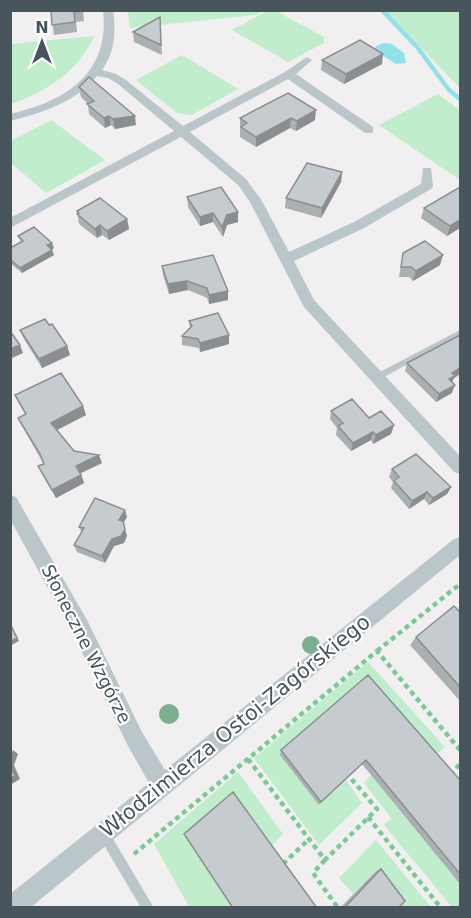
<svg xmlns="http://www.w3.org/2000/svg" width="471" height="918" font-family="'DejaVu Sans',sans-serif">
<style>
.green{fill:#c0edcb}
.water{fill:#8fe2e8}
.lines{fill:none;stroke-linecap:round;stroke-linejoin:round}
.stream{stroke:#8fe2e8;stroke-width:4.5}
.path{stroke:#79ca97;stroke-width:4.5;stroke-dasharray:5 4;stroke-linecap:butt}
.service{fill:#bbc6cb;fill-rule:evenodd}
.minor{fill:#bbc6cb;fill-rule:evenodd}
.tree{fill:#7caf8e}
.wall{fill:#aaafb2}
.shaded-wall{fill:#8b8e91}
.building{fill:#c6cbcf;stroke:#8b8e91;stroke-width:1.5}
.labels{text-anchor:middle;stroke-width:4.5;stroke-linejoin:round;paint-order:stroke}
.street-label{font-size:18px;fill:#48555c;stroke:#fff}
.near-street-label{font-size:21px;fill:#48555c;stroke:#fff}
</style>
<rect width="100%" height="100%" fill="#f2eff0"/>
<path class="green" d="M269,10L276,11L324,37V43L288,62L232,30Z
M128,11H264L255,15L130,28Z
M386,11H460V88Z
M94,36C78,72 47,91 11,104V44Z
M182,55L238,89L192,115L177,113L136,80Z
M438,94L460,110V180L379,125Z
M51,120L105,160L46,193L11,163V141Z
M368,662L445,747L431,759L364,683L318,805L346,780L362,803L319,845L254,758Z
M238,772L283,834L270,847L186,836L221,891L231,899L229,901L233,907H189L154,844Z
M371,775L460,884V907H452L384,825L391,818L364,783Z
M376,840L431,907H396L376,871L353,894L339,878Z"/>
<path class="water" d="M384,43L392,44L404,53L406,63L396,64L374,50L376,46Z"/>
<g class="lines">
<path class="stream" d="M382,10L418,48L449,90L460,99"/>
<path class="path" d="M377,651L460,584
M248,759L325,860L377,809L349,776
M450,775L460,764
M368,817L441,908
M134,854L377,651L460,750
M325,860L313,873L338,908
M283,864L309,839"/>
<path class="service" d="M460,330V336L380,379H374L373,377L374,375Z
M105,831L109,832L154,908H141L101,840L100,836L101,832Z"/>
<path class="minor" d="M103,10H113C116,32 115,52 102,70L116,74L126,80L183,126L285,72L307,57L312,60L296,74L373,127V133H365L288,79L190,132L246,179L262,201L289,252L354,222L421,184L423,168H431L433,186L431,189L364,228L294,261L314,300L460,456V474L454,472L304,307L250,202L238,185L181,137L10,228V218L174,131L118,84L108,78L97,76C76,102 42,113 10,121V114C66,101 110,74 103,10Z
M10,495L16,497L87,620L142,732L165,770L454,539L460,537V555L30,908H10V894L149,783L128,746L73,634L10,519Z"/>
</g>
<g class="tree">
<circle cx="311" cy="645" r="9"/>
<circle cx="169" cy="714" r="10"/>
</g>
<path class="wall" d="M51,10H83L84,21L76,22L77,32L54,35Z
M160,17L162,55L134,42L133,32Z
M322,60L382,64L344,84L321,70Z
M79,87L136,125L115,129L111,125L105,128L89,114L88,104L81,97Z
M288,93L315,120L296,131L290,128L256,147L240,137V118Z
M342,172L341,182L321,218L285,208L286,198Z
M187,197L238,212V222L227,225L223,237L213,222L200,226L188,207Z
M424,208L460,228L447,236L421,218Z
M77,211L127,219L129,229L109,240L102,235L97,238L79,224Z
M18,236L54,248L51,249L54,255L22,273L10,263V248L21,242Z
M403,253L440,265L413,281L409,277H399Z
M213,255L228,300L209,304L207,298L188,290L169,294L163,275L162,266Z
M189,321L229,344L200,352L199,348L182,345V336L190,327Z
M49,325L67,346L70,355L42,368L24,339L20,330Z
M460,335V374L454,378L452,382V393L436,402L405,371L407,363Z
M15,395L83,406L86,415L57,430L74,451L102,463L81,473L84,483L56,498L38,466L44,464L42,461L22,426L18,418L25,414Z
M331,411L369,418L394,425L391,434L373,444L371,440L351,451L336,435L337,428L330,419Z
M392,469L451,487L447,494L429,505L424,499L409,509L391,488L393,482L389,477Z
M127,517L123,523L127,536L124,543L114,546L105,563L77,552L74,545L82,533L79,527Z
M460,612V701L410,645L416,637Z
M368,675L460,780V884L362,764L319,805L280,755L281,750Z
M381,869L402,908H340L376,871Z"/>
<path class="shaded-wall" d="M383,54L382,64L344,84L346,74Z
M316,110L315,120L296,131L297,121Z
M109,116L111,125L105,128L104,118Z
M135,116L136,125L115,129L113,119Z
M291,118L290,128L256,147V137Z
M342,172L341,182L321,218L322,208Z
M238,212V222L227,225L223,237L222,227L227,215Z
M213,213V222L200,226V217Z
M127,219L129,229L109,240L107,231Z
M460,220V228L447,236L450,226Z
M100,225L102,235L97,238L95,229Z
M52,243L54,248L49,251L47,245Z
M52,250L54,255L22,273L20,268Z
M443,255L440,265L413,281L416,271Z
M187,281L188,290L169,294L168,284Z
M228,291V300L209,304V295Z
M229,335V344L200,352V343Z
M20,345L23,353L10,359V349Z
M67,346L70,355L42,368L39,359Z
M460,368V374L454,378L451,384L445,387L452,373Z
M455,385L452,393L436,402L439,394Z
M83,406L86,415L55,431L51,423Z
M394,425L391,434L373,444L376,435Z
M373,432L371,440L351,451L353,443Z
M99,455L102,463L79,474L76,466Z
M81,475L84,483L56,498L52,490Z
M451,487L447,494L429,505L433,498Z
M427,492L424,499L409,509L412,501Z
M125,510L127,517L121,527L119,520Z
M125,529L127,536L124,543L114,546L105,563L102,556L112,539Z
M10,622L19,641L10,646Z
M13,750L18,754L14,765L20,779L10,785V757Z"/>
<path class="building" d="M51,10H82V11L74,12L75,22L52,25Z
M160,17L161,45L133,32Z
M360,40L383,54L346,74L322,60Z
M89,77L135,116L113,119L109,116L104,118L87,104L94,101L79,87Z
M288,93L316,110L297,121L291,118L256,137L241,127L247,123L240,118Z
M307,163L342,172L322,208L286,198Z
M221,187L238,212L227,215L222,227L213,213L200,217L187,197Z
M460,187V220L450,226L424,208Z
M100,198L127,219L107,231L100,225L95,229L77,214L79,213L77,211Z
M34,227L52,243L47,245L52,250L20,268L10,259V248L23,241L18,236Z
M425,241L443,255L416,271L411,267H401L403,253Z
M213,255L228,291L209,295L207,288L187,281L168,284L162,266Z
M218,313L229,335L200,343L198,339L182,336L192,326L189,321Z
M45,319L49,325L52,324L67,346L39,359L20,330Z
M10,331L20,345L10,349Z
M460,335V368L452,373L455,376L449,379L455,385L439,394L407,363Z
M61,373L83,406L51,423L74,451L99,455L76,466L81,475L52,490L38,466L44,464L40,454L18,418L26,414L15,395Z
M352,399L369,418L381,411L394,425L376,435L373,432L353,443L338,426L343,423L331,411Z
M416,454L451,487L433,498L427,492L412,501L394,481L399,477L392,469Z
M95,498L125,510L119,520L123,521L125,529L121,536L112,539L102,556L74,545L84,528L79,527Z
M454,606L460,612V687L416,637Z
M10,624L17,638L10,642Z
M368,675L460,780V874L366,760L321,802L281,750Z
M10,766L15,776L10,778Z
M233,792L317,908H233L184,834Z
M381,869L405,901L400,906L402,908H344Z"/>
<g class="labels">
<g class="street-label">
<text transform="translate(86 644) rotate(63)" y="6">Słoneczne Wzgórze</text>
</g>
<g class="near-street-label">
<text transform="translate(235 726) rotate(-39)" y="7">Włodzimierza Ostoi-Zagórskiego</text>
</g>
</g>
<rect width="471" height="918" fill="none" stroke="#48555c" stroke-width="24"/>
<g transform="translate(42 42)" stroke="#ffffff" stroke-width="4.5" paint-order="stroke">
<path d="M0-4.5L10 22L0 15L-10 22Z" fill="#48555c"/>
<text y="-9" font-size="16" font-weight="bold" text-anchor="middle" fill="#48555c">N</text>
</g>
</svg>
